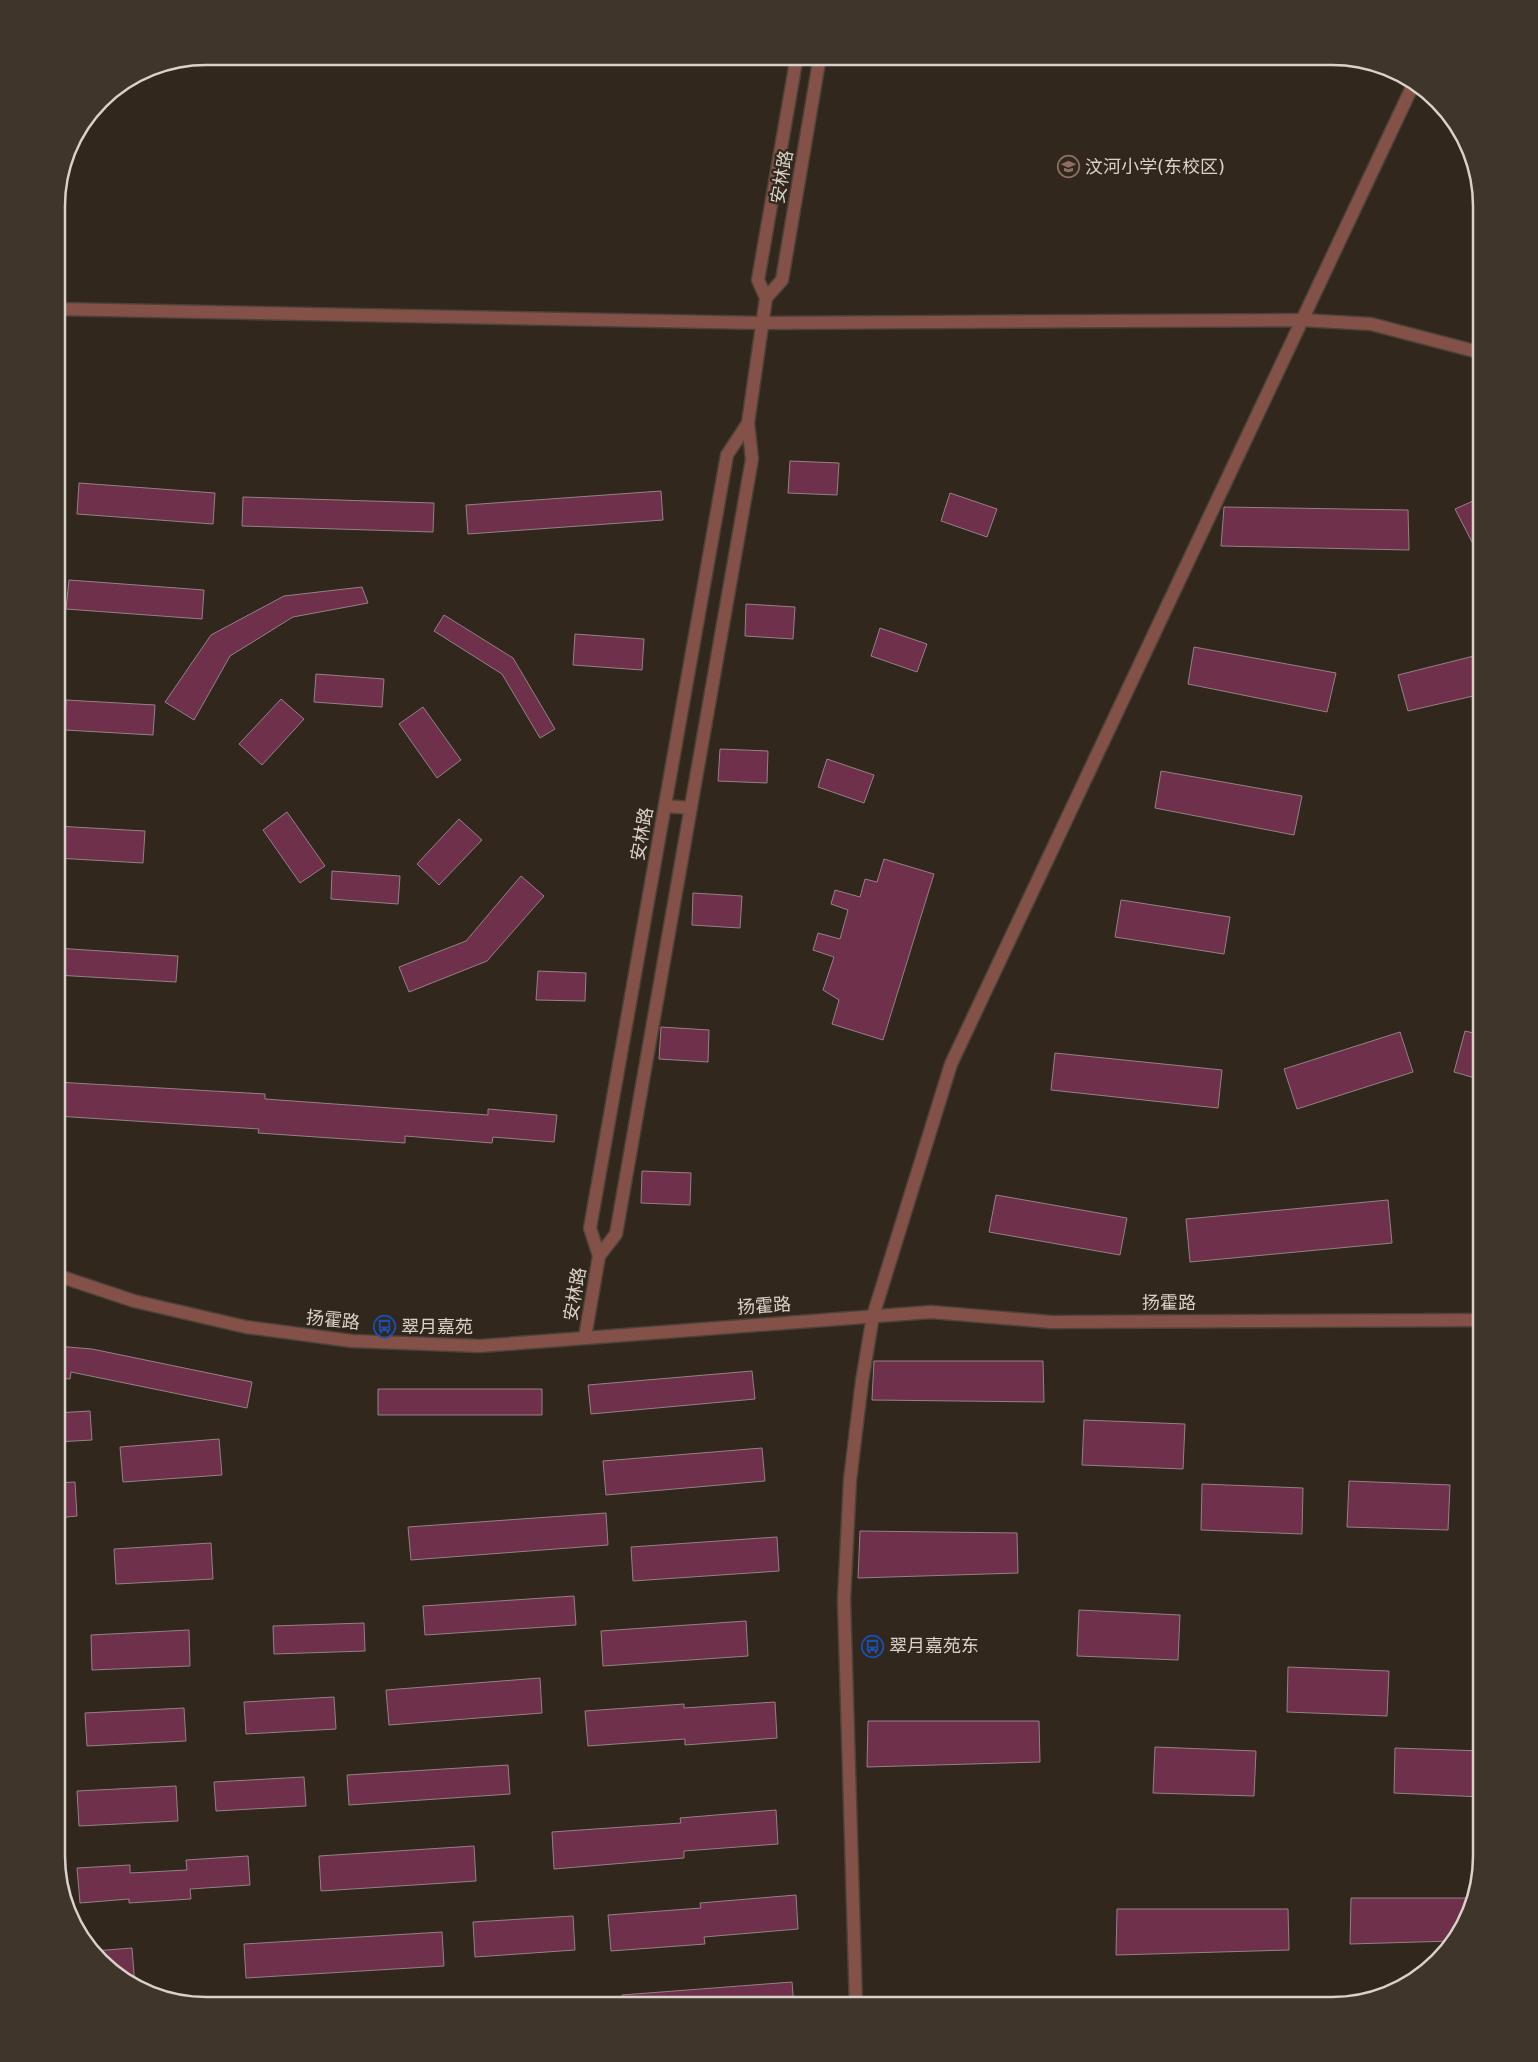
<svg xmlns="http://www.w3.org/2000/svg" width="1538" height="2062" font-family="'DejaVu Sans','Noto Sans SC',sans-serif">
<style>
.building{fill:#6e304a;stroke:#948187}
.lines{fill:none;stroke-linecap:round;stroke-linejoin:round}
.minor-casing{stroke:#4d4238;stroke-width:15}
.tertiary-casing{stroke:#4d4238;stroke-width:15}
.minor{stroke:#835147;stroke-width:12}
.tertiary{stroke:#835147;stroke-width:12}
.labels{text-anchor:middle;stroke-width:4.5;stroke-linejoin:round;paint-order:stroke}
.poi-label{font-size:18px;fill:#d9d2cb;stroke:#32271c;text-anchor:start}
.street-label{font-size:18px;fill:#d9d2cb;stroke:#32271c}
.rim{fill:none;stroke:#d9d2cb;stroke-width:2.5}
</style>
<rect width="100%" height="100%" fill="#32271c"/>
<path class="building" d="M790,461L839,463L837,495L788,493Z
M79,483L215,493L213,524L77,514Z
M661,491L663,520L468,534L466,505Z
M950,493L997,509L987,537L941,521Z
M243,497L434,503L433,532L242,526Z
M1482,497V538L1472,542L1455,509Z
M1224,507L1408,510L1409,550L1221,546Z
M69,580L204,590L202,619L66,609Z
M362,587L368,603L293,617L230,656L194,720L165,702L211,635L284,596Z
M746,604L795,607L793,639L745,636Z
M444,615L513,658L555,729L540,738L502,674L434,631Z
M880,628L927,644L917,672L871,656Z
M575,634L644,639L642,670L573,665Z
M1194,647L1336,673L1327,712L1188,684Z
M1482,654V694L1408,711L1398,675Z
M316,674L384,679L382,707L314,702Z
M281,699L304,719L262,765L239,744Z
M66,700L155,705L153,735L65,730Z
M423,707L461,760L437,778L399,724Z
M720,749L768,751L767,783L718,781Z
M827,759L874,775L864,803L818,787Z
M1161,771L1302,796L1294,835L1155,808Z
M287,812L325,866L300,883L263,830Z
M459,819L482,840L439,885L417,864Z
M56,826L145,831L143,863L56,858Z
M884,859L934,874L883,1040L832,1024L839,1000L823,990L834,957L813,950L818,933L840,939L848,910L831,904L835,890L860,897L865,879L877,882Z
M332,871L400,876L398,904L331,899Z
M521,876L544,896L487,961L409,992L399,967L466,941Z
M693,893L742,896L740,928L692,925Z
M1121,900L1230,917L1224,954L1115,937Z
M56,948L178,956L176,982L56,975Z
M538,971L586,973L585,1001L536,1000Z
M661,1027L709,1030L708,1062L659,1059Z
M1465,1031L1482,1035V1080L1454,1072Z
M1400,1032L1413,1072L1297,1109L1284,1069Z
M1055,1053L1222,1070L1218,1108L1051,1090Z
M56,1082L265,1094V1099L488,1115V1109L557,1115L554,1142L493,1137L492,1143L405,1136V1143L258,1133L259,1129L56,1116Z
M642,1171L691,1173L690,1205L641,1203Z
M996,1195L1127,1218L1120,1255L989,1232Z
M1388,1200L1392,1243L1190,1262L1186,1219Z
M56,1346L92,1349L252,1382L247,1408L71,1372L70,1379L56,1378Z
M874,1361H1043L1044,1402L872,1400Z
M752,1371L755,1399L591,1414L588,1385Z
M378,1389H542V1415H378Z
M90,1411L92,1440L56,1442V1413Z
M1084,1420L1185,1424L1183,1469L1082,1465Z
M219,1439L222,1475L123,1482L120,1447Z
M762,1448L765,1481L606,1495L603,1461Z
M1349,1481L1450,1485L1448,1530L1347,1527Z
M75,1482L77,1516L56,1518V1483Z
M1202,1484L1303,1488L1302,1534L1201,1530Z
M606,1513L608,1545L411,1560L408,1527Z
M860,1531L1017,1533L1018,1573L858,1578Z
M777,1537L779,1571L633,1581L631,1547Z
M211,1543L213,1579L116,1584L114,1549Z
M574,1596L576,1625L425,1635L423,1606Z
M1079,1610L1180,1615L1178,1660L1077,1656Z
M746,1621L748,1656L603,1666L601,1631Z
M364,1623L365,1651L274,1654L273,1626Z
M189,1630L190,1666L92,1670L91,1635Z
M1288,1667L1389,1671L1387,1716L1287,1712Z
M540,1678L542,1713L389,1725L386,1690Z
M334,1697L336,1729L246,1734L244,1702Z
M775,1702L777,1738L685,1745V1739L588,1746L585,1711L684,1704V1708Z
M184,1708L186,1741L87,1746L85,1713Z
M868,1721H1039L1040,1762L867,1767Z
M1155,1747L1256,1751L1254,1796L1153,1793Z
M1395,1748L1482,1751V1797L1394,1793Z
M508,1765L510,1794L349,1805L347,1775Z
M304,1777L306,1806L216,1811L214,1782Z
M176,1786L178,1821L79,1826L77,1791Z
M776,1810L778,1844L684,1851V1858L554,1869L552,1832L681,1823L680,1818Z
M474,1846L476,1881L321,1891L319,1856Z
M248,1856L250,1885L190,1889L191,1899L129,1903V1899L80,1903L77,1868L130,1865V1873L187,1870L186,1860Z
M796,1895L798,1929L704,1937L705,1944L611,1951L608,1915L701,1908L700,1903Z
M1351,1898H1470L1462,1931L1452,1941L1350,1944Z
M1117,1909H1288L1289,1950L1116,1955Z
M573,1916L575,1950L475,1957L473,1922Z
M442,1932L444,1966L246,1978L244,1944Z
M132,1948L135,1987L94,1951Z
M792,1982L794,2006H623L622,1995Z"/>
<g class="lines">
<defs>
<path id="minor" d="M766,298L758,280L797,56
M665,806L691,808
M599,1256L590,1228L727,455L748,423
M585,1337L599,1256L616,1234L752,459L748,423L766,298L782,280L820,56
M856,2006L844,1600L850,1480L862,1381L873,1316L951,1064L1414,83"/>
<path id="tertiary" d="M57,309L763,323L1302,320L1371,324L1482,353
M56,1275L134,1301L246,1327L352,1341L480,1346L931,1312L1051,1322L1482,1320"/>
</defs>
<use href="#minor" class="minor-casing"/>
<use href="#tertiary" class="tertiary-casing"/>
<use href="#minor" class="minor"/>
<use href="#tertiary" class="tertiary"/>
</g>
<defs>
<symbol id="school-ring" viewBox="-11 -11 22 22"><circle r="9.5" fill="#32271c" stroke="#8d6e63" stroke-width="1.5"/><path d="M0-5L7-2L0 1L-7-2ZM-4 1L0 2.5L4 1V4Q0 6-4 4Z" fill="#8d6e63"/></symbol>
<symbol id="bus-ring" viewBox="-11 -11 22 22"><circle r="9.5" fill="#32271c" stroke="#1a4fb4" stroke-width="1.5"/><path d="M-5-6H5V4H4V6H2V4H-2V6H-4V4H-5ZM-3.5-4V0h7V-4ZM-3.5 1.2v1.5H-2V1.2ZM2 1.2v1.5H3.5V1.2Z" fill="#1a4fb4"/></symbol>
</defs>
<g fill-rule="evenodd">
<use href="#school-ring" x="1056" y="154" width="25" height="25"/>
<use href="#bus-ring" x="372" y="1314" width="25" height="25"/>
<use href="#bus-ring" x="860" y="1634" width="25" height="25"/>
</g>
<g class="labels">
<g class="poi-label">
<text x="1085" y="173">汶河小学(东校区)</text>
<text x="401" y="1333">翠月嘉苑</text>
<text x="889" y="1652">翠月嘉苑东</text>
</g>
<g class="street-label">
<text transform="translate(782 177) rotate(-80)" y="6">安林路</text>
<text transform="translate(642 834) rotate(-80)" y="6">安林路</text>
<text transform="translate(575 1294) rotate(-80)" y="6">安林路</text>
<text x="1169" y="1309">扬霍路</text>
<text transform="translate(764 1306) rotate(-4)" y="6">扬霍路</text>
<text transform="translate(333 1320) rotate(6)" y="6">扬霍路</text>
</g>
</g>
<path d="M0 0H1538V2062H0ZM206 65H1332A141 141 0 0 1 1473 206V1856A141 141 0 0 1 1332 1997H206A141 141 0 0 1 65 1856V206A141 141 0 0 1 206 65Z" fill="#3f352a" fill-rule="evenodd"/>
<path class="rim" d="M206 65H1332A141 141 0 0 1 1473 206V1856A141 141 0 0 1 1332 1997H206A141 141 0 0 1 65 1856V206A141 141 0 0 1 206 65Z"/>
</svg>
